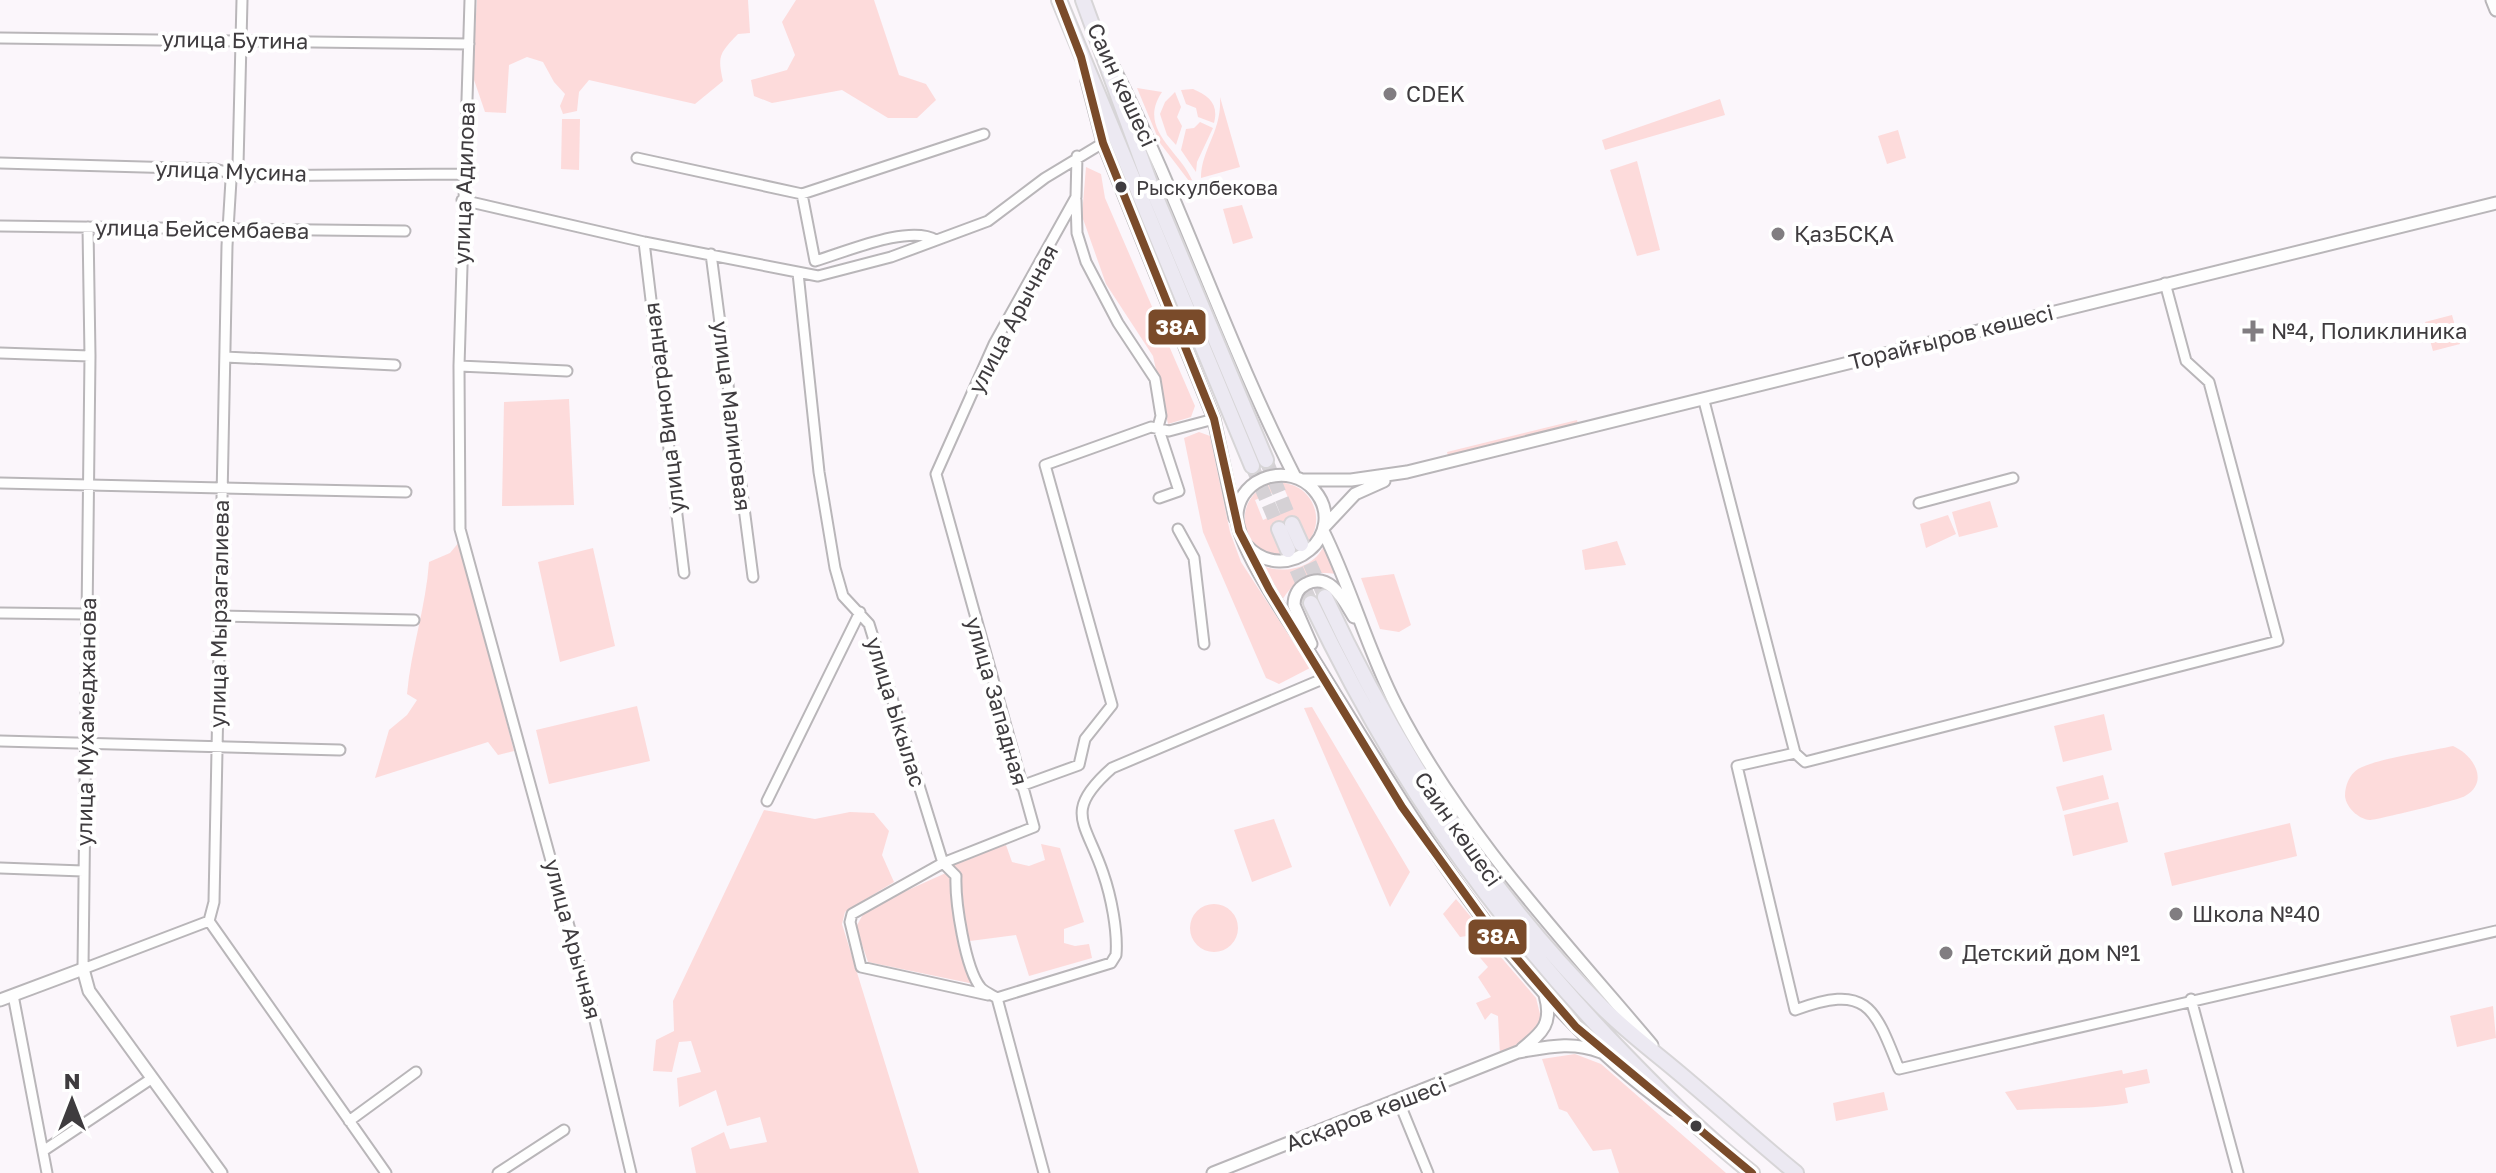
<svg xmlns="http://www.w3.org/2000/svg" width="2496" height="1173" font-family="'Golos Text',sans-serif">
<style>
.green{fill:#fddbdb;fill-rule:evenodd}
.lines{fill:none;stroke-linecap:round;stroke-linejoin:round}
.primary-tunnel{stroke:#d5d1d5;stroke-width:14;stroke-dasharray:14 7;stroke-linecap:butt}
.minor-casing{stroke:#b9b6b9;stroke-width:13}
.tertiary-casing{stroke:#b9b6b9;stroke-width:15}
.primary-casing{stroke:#d7d5d7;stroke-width:18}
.minor{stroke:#fefefe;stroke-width:9}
.tertiary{stroke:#fefefe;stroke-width:11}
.primary{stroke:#ece9f2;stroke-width:14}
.bus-1-casing{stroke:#fff;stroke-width:14}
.bus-1{stroke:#7a4b2a;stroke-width:8}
.poi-dot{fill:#817d81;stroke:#fff;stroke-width:3}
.bus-dot{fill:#3f3c3f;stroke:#fff;stroke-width:3}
.labels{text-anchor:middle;stroke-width:8;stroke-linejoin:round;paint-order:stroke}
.bus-label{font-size:20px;fill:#3f3c3f;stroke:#fff;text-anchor:start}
.street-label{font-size:22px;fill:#3f3c3f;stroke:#fff}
.poi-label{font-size:22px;fill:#3f3c3f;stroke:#fff;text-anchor:start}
.line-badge{stroke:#fff;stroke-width:3}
.badge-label{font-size:22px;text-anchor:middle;font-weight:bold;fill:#fff}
</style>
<rect width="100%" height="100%" fill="#fbf6fb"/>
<path class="green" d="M477,0H748L750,33L738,34C720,53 717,55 723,81L695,104L589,80L579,92L577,111L563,114L560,106L565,94L554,82L543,62L527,57L509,65L506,113L485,112L472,74Z
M796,0H874L899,75L926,84L936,100L917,118H888L842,90L772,103L754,96L751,80L787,70L795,55L782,22Z
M1137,88L1162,92C1137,129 1179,150 1192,180L1189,181L1160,143Z
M1193,89C1209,96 1219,104 1214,123L1198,117L1196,108L1186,104L1181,90Z
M1175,92L1181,107L1177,117L1182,126L1176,145L1167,135L1160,114L1165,102Z
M1220,97L1240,167L1201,178C1201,149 1222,132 1220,97Z
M1720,99L1725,115L1605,150L1602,140Z
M562,119H580L579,170L561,169Z
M1200,122L1213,128L1197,162L1196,172L1181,150L1186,129L1194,128Z
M1898,130L1906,158L1887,164L1878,136Z
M1637,161L1660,250L1637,256L1610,170Z
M1086,167L1101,174L1105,198L1195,406L1191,417L1168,424L1153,356L1106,284L1082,216Z
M1242,205L1253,238L1233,244L1223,209Z
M2452,315L2460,344L2433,351L2425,322Z
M569,399L574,505L502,506L504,402Z
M1577,420L1579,427L1448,456L1447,452Z
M1199,432L1210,436L1230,532L1241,562L1310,668L1279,684L1266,678L1203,532L1184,438Z
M1271,483C1322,477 1334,543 1285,556C1240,556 1229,499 1271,483ZM1284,488L1292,507L1263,520L1255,500ZM1299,524L1306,542L1280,553L1273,536Z
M1990,501L1998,527L1959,537L1952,512Z
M1948,515L1956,534L1926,548L1920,524Z
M460,541L514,751L498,755L488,742L375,778L389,730L407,715L417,700L407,694C411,649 426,607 429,562L450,553Z
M1617,541L1626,565L1585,570L1582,550Z
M1325,542L1336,574C1308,570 1297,578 1282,600L1263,566C1286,575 1318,567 1325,542Z
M593,548L615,646L560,662L538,562Z
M1394,574L1411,625L1399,632L1380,629L1361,578Z
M637,706L650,761L549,784L536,730Z
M1312,707L1410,872L1390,907L1304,708Z
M2104,714L2112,750L2063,762L2054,726Z
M2453,746C2472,754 2491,781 2465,796C2459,800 2376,820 2370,820C2358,819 2346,807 2345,796C2345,786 2349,775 2358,769C2375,759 2431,751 2453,746Z
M2103,775L2109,799L2063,811L2056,787Z
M2118,802L2128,842L2073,856L2064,815Z
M764,810L815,819L850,812L874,813L889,831L882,855L894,882L845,912L842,924L919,1173H696L691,1148L724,1132L730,1149L767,1142L760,1117L727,1126L716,1090L679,1107L677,1078L701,1072L691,1041L679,1042L672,1072L653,1071L656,1040L674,1031L673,1001Z
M1274,819L1292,867L1252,882L1234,830Z
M2290,823L2297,856L2172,886L2164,853Z
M1041,844L1060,848L1084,922L1064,929V943L1075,946L1089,944L1092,958L1029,976L1016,935L970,941L974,984L868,962L856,927L866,909L948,872L955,860L1006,845L1012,862L1029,866L1045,860Z
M1456,899L1476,923L1467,936L1460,937L1443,914Z
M1190 928a24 24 0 1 1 48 0a24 24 0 1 1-48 0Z
M1487,941L1536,998L1541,1018C1530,1037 1521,1048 1500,1055L1498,1016L1491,1013L1485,1020L1476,1003L1491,997L1478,977L1488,967L1476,953Z
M2493,1006L2496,1038L2457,1047L2450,1016Z
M1575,1054L1601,1064L1726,1173H1619L1611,1149L1593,1151L1567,1112L1559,1109L1542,1059Z
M2147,1069L2150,1083L2125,1088L2128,1103C2091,1110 2055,1107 2017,1110L2005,1092L2122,1070L2123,1074Z
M1884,1092L1888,1110L1836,1121L1833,1103Z"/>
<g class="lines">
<path class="primary-tunnel" d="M1266,460L1292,524
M1252,466L1279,529
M1301,544L1325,597
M1288,550L1311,603"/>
<defs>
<path id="minor" d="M242,0L238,165L231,180L227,246L214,902L209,921L386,1173
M470,0L459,366L460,529L595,1021L631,1173
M0,38L469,44
M1077,156L1076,197L994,344L936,474L1034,827L943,863L956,876C955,901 965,969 981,988C985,992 992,995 997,998L1111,963L1116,955C1118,931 1111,896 1103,873C1086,822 1062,812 1112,768L1325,678
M637,158L802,194L984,134
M0,163L215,169L240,176L462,174
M802,194L815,261C846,252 909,224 936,240
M462,200L644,242L818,276L891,257L988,221L1045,178L1103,143
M1076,200L1077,233L1086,262L1118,323L1155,379L1161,416L1158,427L1179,491L1159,498
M0,226L405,231
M88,227L90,356L83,969L209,921
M644,242L684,573
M711,254L753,577
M798,273L819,472L835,568L843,596L869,624L943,863L852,914L850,922L861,967L988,995
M0,353L90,356
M225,357L395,365
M459,366L567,371
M1704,401L1795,753L1805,762L2278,641L2209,382L2186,361L2165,283
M0,483L406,492
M1919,503L2013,478
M1178,529L1194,558L1204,644
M0,613L88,614
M219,616L414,620
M0,741L340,750
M1795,753L1737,766L1795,1010C1866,984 1874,1005 1899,1069L2496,931
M1021,786L1079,765L1085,739L1112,705L1045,465L1151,427L1169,431L1214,419
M767,801L860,612
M0,868L83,871
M13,995L47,1173
M997,998L1044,1173
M2191,999L2238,1173
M1399,1102L1428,1173
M349,1121L416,1072
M43,1151L151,1079
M498,1173L564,1130"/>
<path id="tertiary" d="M2492,0L2496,10
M1114,68C1181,201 1227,344 1295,477
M1087,81L1103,143L1214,419L1235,518
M1302,480H1351L1407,472L2496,203
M1324,527L1355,494L1384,481
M1323,531C1351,587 1367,649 1396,705C1462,833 1560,936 1652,1045
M1246,545C1287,589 1351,533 1314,490C1290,462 1240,476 1237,514C1234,544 1291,624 1309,652C1412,817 1510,993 1672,1109
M1311,644L1294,605C1294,596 1298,588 1306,584C1330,571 1344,601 1354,617
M0,1000L83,969L89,991L221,1173
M1522,1049C1543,1032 1553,1023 1545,995
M1213,1173L1518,1052C1548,1047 1572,1041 1601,1052"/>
<path id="primary" d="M1059,0L1252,466
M1083,0L1150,183L1266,460
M1292,524L1301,544
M1279,529L1288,550
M1325,597C1395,748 1484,888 1602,1007C1623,1028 1645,1045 1667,1063C1711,1099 1752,1137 1796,1173
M1311,603C1391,770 1480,901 1607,1036C1654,1085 1699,1131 1752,1173"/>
</defs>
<use href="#minor" class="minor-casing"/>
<use href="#tertiary" class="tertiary-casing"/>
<use href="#primary" class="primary-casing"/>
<use href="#minor" class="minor"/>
<use href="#tertiary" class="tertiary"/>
<use href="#primary" class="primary"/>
<defs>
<path id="bus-1" d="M1059,0L1081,57L1103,143L1214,419L1239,531L1269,589L1402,807L1486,923L1576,1027L1752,1173"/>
</defs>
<use href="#bus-1" class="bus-1-casing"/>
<use href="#bus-1" class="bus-1"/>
</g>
<g class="poi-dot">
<circle cx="1390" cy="94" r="8"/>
<circle cx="1778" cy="234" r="8"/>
<path d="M2249 319h8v8h8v8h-8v8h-8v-8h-8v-8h8z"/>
<circle cx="2176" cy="914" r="8"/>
<circle cx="1946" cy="953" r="8"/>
</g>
<g class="bus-dot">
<circle cx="1121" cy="187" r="7"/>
<circle cx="1696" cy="1126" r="7"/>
</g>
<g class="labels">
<g class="bus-label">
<text x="1136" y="195">Рыскулбекова</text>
</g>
<g class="street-label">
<text transform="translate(235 40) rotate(1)" y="8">улица Бутина</text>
<text transform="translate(1122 85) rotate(65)" y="8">Саин көшесі</text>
<text transform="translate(231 171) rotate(2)" y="8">улица Мусина</text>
<text transform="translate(464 183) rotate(-88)" y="8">улица Адилова</text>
<text transform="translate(202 229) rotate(1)" y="8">улица Бейсембаева</text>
<text transform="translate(1013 319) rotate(-62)" y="8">улица Арычная</text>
<text transform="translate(1951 337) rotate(-14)" y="8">Торайғыров көшесі</text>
<text transform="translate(664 408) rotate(-97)" y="8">улица Виноградная</text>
<text transform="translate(732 416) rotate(83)" y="8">улица Малиновая</text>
<text transform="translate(219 614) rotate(-89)" y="8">улица Мырзагалиева</text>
<text transform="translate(997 701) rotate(74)" y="8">улица Западная</text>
<text transform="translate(896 712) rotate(73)" y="8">улица Ыкылас</text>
<text transform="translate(86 722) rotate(-89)" y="8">улица Мухамеджанова</text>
<text transform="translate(1458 829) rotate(55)" y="8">Саин көшесі</text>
<text transform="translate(573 939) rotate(75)" y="8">улица Арычная</text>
<text transform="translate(1366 1114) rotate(-21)" y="8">Асқаров көшесі</text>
</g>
<g class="poi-label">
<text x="1406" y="102">CDEK</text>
<text x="1794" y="242">ҚазБСҚА</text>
<text x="2271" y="339">№4, Поликлиника</text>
<text x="2192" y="922">Школа №40</text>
<text x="1962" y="961">Детский дом №1</text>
</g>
</g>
<g class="line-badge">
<rect x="1147" y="308" width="60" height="38" rx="8" fill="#7a4b2a"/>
<rect x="1467" y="918" width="61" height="38" rx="8" fill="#7a4b2a"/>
</g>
<g class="badge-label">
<text x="1177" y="335">38А</text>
<text x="1498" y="944">38А</text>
</g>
<g transform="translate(72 1101)" stroke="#ffffff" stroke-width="6" paint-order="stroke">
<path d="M0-6L14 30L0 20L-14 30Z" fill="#3f3c3f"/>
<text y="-12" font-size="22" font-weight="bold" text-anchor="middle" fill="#3f3c3f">N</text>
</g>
</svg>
